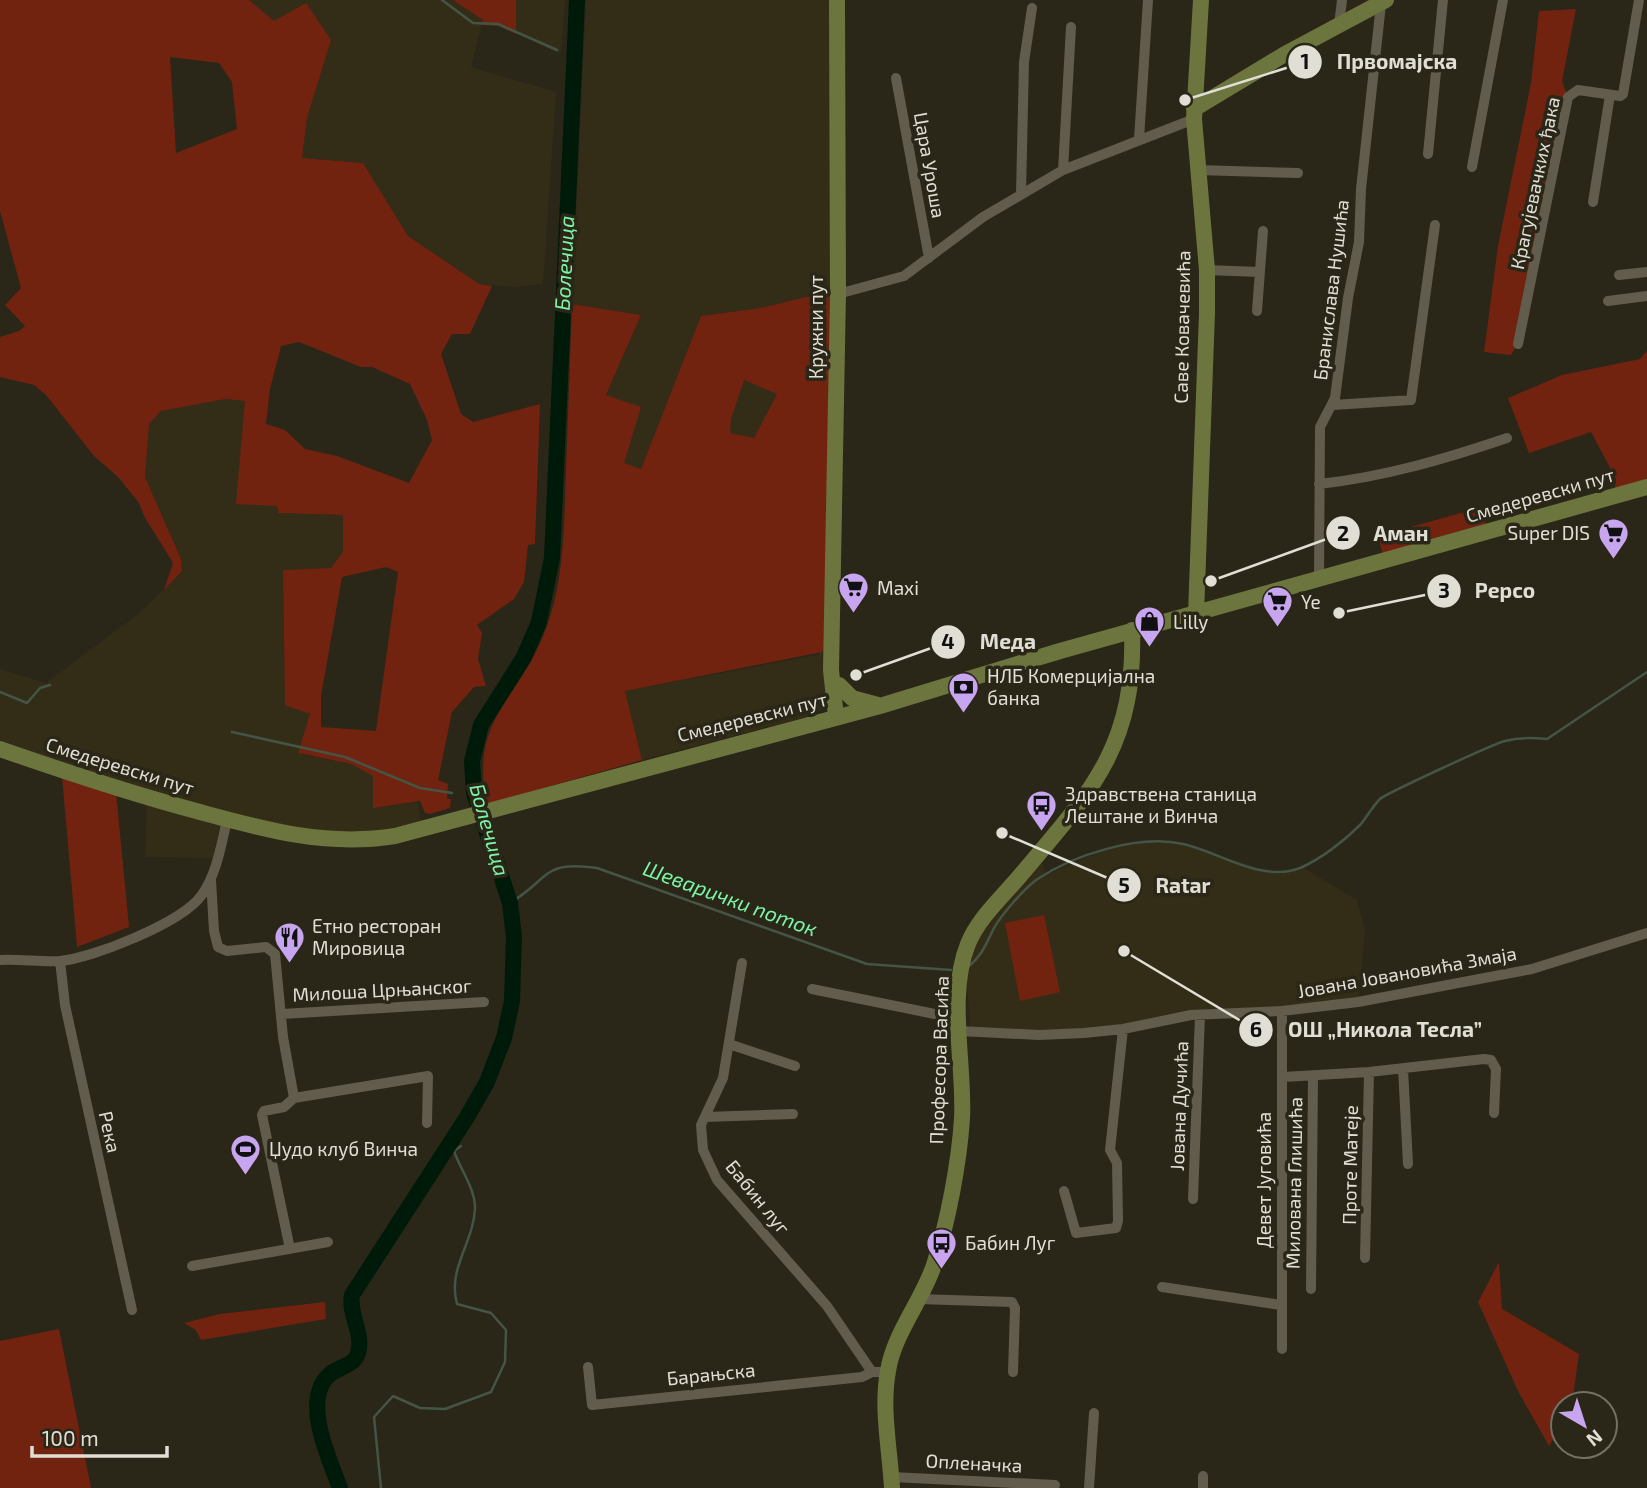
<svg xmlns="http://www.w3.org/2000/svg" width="1647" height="1488" font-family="'Exo 2',sans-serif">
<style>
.built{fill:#332d18}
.green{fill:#722310;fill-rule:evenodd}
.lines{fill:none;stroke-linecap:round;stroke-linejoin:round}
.stream{stroke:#445546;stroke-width:2.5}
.river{stroke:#001a09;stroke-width:16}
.street{stroke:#615c4c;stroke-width:10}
.secondary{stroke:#6d753e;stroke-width:16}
.labels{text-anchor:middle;stroke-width:7;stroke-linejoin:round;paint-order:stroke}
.street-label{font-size:19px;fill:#e1dfd5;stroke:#2a2618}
.poi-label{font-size:19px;fill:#e1dfd5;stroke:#2a2618;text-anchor:start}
.water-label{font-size:21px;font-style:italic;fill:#7bf5a5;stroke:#2a2618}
.leader{fill:none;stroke:#e1dfd5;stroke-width:2.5}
.callout-dot{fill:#e1dfd5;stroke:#2a2618;stroke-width:2.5}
.mark-label{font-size:21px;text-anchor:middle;font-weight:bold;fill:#111}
.callout-label{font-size:21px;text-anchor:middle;font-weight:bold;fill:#e1dfd5;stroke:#2a2618;stroke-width:7;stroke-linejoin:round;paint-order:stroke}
</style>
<rect width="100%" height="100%" fill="#2a2618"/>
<path class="built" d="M249,0H453L483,20L471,67L556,92L543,284L515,287L479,284L408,236L363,163L302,158L307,118L331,40L274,21Z
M516,0H565L561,54L516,34Z
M586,0H830V291L761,308L701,316L641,469L623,464L606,396L641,315L572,304Z
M744,380L777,394L754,438L729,433L731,419Z
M226,399L245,401L278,513L343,515V552L331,568L283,570L285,704L310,714L303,755L351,764L374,776L373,808L418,802L421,824L341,835L209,811L0,746V669L46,683L137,615L182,572L181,559L145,477L149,424L161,411Z
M826,646V702L817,714L642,760L625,691L817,655Z
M147,804L220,824L213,858L145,857Z
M1153,841L1183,844L1279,874L1302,867L1357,900L1365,931L1358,1002L1039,1035L971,1031L966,975L980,936L1042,859L1046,875L1117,845Z"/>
<path class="green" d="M0,0H249L274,21L306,3L331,40L307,118L302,158L363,163L408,236L479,284L492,286L470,334H452L441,354L461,414L473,422L540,404L535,544L528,545L524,582L514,599L477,625L482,633L478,659L486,686L474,687L452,712L438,780L448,784L447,799H451L450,808L430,814L425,813L420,801L373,808V776L351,764L298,753L310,714L285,705L283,570L331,568L343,552V515L278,513L277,506L236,504L245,401L226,399L161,411L149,424L145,477L181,559L182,571L164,590L173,563L144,516L139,503L118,477L94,456L46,395L34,385L0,377V337L19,331L25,326L5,305L21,288L0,211ZM170,57L219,63L232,82L237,129L176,153ZM299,342L361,367H372L410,384L427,420L432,440L409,483L337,456L305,449L285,430L266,424L270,389L281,346ZM386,567L398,572L376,731L321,727V696L342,577Z
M453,0H516V34L499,26L481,25L483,20Z
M1576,9L1562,81L1568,97L1518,343L1511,355L1484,352L1498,246L1531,83L1539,11Z
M830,291L826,646L822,652L625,691L642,760L487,804C469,720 517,702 544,634C565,582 564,524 566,470C568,415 570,359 572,304L641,315L606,395L641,407L624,463L641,469L701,316L761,308ZM744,380L777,394L754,438L730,433L731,419Z
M1647,351V487L1614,496L1616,479L1591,432L1529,453L1508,398L1562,375L1640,359Z
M1479,508L1486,525L1383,555L1378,536Z
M62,776L116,792L129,927L77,947Z
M1044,915L1060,992L1020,1001L1005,923Z
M1499,1262L1502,1309L1579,1354L1572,1404H1563V1422L1549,1446L1518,1391L1478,1302Z
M325,1302L326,1319L201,1340L196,1330L184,1323L220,1314Z
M59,1329L91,1488H0V1341Z"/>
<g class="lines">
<path class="stream" d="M442,0L473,23L498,24L557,50
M0,692L27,703L40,688L50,685
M232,732L345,757L420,788L452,793
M467,793H474
M510,903C551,878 542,860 597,868L867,964L951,970
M968,967C982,956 986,944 994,928C1002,914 1023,890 1036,880C1073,855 1138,834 1183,844C1220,852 1261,883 1300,868C1321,859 1344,841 1360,825C1367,817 1372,807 1380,799C1385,794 1493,744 1505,741C1519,737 1533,738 1547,739L1647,672
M381,1488L374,1417L393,1396L420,1408L445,1409L491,1392L505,1362L506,1330L491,1313L457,1304C447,1269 474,1242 475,1208C475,1188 460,1169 454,1151L461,1146"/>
<path class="river" d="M340,1488C330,1460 301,1401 329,1375C337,1367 355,1366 358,1353C364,1333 348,1314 352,1295L467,1117L487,1082L504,1038L512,1001L514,937L510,903L474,793L472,761L481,725L524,657L539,622L552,558L577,0"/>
<path class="street" d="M1339,25L1342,0
M896,78L929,258
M1139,139L1148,0
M1428,154L1443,0
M1472,167L1503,0
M1063,170L1071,27
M1197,170L1298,173
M1021,193L1024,62L1032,8
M1593,202L1610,95
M1207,270L1259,272
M1619,275L1647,272
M838,294L904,276L983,217L1063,170L1194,119
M1608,301L1647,296
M1257,311L1263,231
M1518,344L1568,97L1578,90L1620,96L1623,94L1639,0
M1333,405L1411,400L1435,225
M1319,484C1384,477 1445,459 1507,438
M1319,578L1320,427L1335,398L1348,298L1359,242L1361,189L1381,4
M211,880L214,931L218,947L227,951L266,947L275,954L283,1037L294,1098L284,1107L264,1111L262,1115L290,1249
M0,960C20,959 40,962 60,961C93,958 181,923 201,896C217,874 221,845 227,820
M60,961L65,1005L132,1310
M742,963L723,1078L701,1125L703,1150L717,1180L827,1306L872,1372H888
M812,989L959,1019
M1282,1011V1349
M282,1014L484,1002
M959,1031L1039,1035L1084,1033L1123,1029L1191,1015L1282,1011L1358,1002L1532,969L1647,933
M729,1044L795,1066
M1403,1069L1408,1164
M1283,1077L1369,1072L1484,1059L1491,1060L1496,1069L1494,1113
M294,1098L428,1076L427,1123
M705,1117L793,1114
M1064,1191L1076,1233L1116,1228L1118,1221L1117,1163L1110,1150L1123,1029
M1193,1199L1200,1015
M1365,1258L1369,1072
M192,1266L328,1242
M1162,1287L1281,1305
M1311,1289L1313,1077
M918,1299L1012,1302L1015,1308L1013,1372
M588,1367L592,1405L862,1377L872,1372
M892,1477L1055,1485
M1089,1488L1094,1413
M1203,1488V1476"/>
<path class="secondary" d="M1194,109L1285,54L1386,0
M1196,614L1207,313V270L1194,119L1201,0
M839,685L852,698L878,705
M836,717L831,670L838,294L837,0
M0,749C66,772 132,794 200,812C266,830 326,847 395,836L880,706L1060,651L1647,487
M892,1488C890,1450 881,1409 888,1371C894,1333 922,1301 934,1265C948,1222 959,1163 962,1119C965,1065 947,995 968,944C978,919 1001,898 1019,877C1090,793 1136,747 1132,630"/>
</g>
<defs>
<symbol id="supermarket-pin" viewBox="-11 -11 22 30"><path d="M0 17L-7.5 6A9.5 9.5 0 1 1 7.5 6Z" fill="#c8a6ef" stroke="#2a2618"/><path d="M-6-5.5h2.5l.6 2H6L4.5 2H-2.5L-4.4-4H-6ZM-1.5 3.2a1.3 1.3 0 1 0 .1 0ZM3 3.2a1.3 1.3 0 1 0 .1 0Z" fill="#111"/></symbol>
<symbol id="shop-pin" viewBox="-11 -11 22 30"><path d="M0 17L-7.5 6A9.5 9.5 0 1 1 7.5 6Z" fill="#c8a6ef" stroke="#2a2618"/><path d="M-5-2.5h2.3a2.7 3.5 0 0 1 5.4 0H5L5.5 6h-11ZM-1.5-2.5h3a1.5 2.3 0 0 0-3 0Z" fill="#111"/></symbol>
<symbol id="bank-pin" viewBox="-11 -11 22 30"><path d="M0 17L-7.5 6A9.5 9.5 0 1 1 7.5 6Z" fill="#c8a6ef" stroke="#2a2618"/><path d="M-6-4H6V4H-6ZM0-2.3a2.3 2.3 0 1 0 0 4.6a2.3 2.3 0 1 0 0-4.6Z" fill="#111"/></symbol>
<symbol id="bus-pin" viewBox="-11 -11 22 30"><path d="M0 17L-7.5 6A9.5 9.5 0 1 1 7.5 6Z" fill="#c8a6ef" stroke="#2a2618"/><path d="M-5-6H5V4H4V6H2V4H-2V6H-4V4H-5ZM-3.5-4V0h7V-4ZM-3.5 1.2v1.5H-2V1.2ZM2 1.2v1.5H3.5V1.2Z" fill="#111"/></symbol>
<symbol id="restaurant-pin" viewBox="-11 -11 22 30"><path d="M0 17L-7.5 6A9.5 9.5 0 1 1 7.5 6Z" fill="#c8a6ef" stroke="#2a2618"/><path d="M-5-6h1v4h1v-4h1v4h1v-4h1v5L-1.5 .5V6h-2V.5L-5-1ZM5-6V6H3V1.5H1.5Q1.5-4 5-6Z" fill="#111"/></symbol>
<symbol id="stadium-pin" viewBox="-11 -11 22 30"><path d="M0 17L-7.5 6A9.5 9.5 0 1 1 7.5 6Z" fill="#c8a6ef" stroke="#2a2618"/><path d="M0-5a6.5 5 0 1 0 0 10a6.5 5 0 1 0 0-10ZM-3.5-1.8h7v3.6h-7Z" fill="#111"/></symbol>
</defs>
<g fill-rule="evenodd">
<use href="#supermarket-pin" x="1596" y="516" width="35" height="47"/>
<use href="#supermarket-pin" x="836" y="570" width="35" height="47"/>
<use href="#supermarket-pin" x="1260" y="584" width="35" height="47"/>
<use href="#shop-pin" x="1132" y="604" width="35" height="47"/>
<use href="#bank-pin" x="946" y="670" width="35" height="47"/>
<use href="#bus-pin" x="1024" y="788" width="35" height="47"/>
<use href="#restaurant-pin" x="272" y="920" width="35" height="47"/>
<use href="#stadium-pin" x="228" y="1132" width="35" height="47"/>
<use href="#bus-pin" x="924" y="1226" width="35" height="47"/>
</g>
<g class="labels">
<g class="street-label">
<text transform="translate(930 165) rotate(80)" y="7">Цара Уроша</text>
<text transform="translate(1535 183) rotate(-78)" y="7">Крагујевачких ђака</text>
<text transform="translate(1331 290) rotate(-83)" y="7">Бранислава Нушића</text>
<text transform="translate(816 327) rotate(-90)" y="7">Кружни пут</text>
<text transform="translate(1182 327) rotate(-89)" y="7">Саве Ковачевића</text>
<text transform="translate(1540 495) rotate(-16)" y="7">Смедеревски пут</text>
<text transform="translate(752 717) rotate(-14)" y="7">Смедеревски пут</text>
<text transform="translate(120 766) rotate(17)" y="7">Смедеревски пут</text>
<text transform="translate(1407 972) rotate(-10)" y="7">Јована Јовановића Змаја</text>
<text transform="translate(382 990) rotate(-3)" y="7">Милоша Црњанског</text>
<text transform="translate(939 1060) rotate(-88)" y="7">Професора Васића</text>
<text transform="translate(1179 1106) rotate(-88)" y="7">Јована Дучића</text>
<text transform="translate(110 1132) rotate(77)" y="7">Река</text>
<text transform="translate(1350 1165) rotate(-89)" y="7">Проте Матеје</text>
<text transform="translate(1264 1180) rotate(-90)" y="7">Девет Југовића</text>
<text transform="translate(1294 1183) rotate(-89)" y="7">Милована Глишића</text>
<text transform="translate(758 1197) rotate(51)" y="7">Бабин луг</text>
<text transform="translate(711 1374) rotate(-6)" y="7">Барањска</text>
<text transform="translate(974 1463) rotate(3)" y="7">Опленачка</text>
</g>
<g class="poi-label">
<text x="1590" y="540" text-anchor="end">Super DIS</text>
<text x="877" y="595">Maxi</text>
<text x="1301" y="609">Ye</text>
<text x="1173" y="629">Lilly</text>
<text x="987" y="683">НЛБ Комерцијална<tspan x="987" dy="22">банка</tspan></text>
<text x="1065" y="801">Здравствена станица<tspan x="1065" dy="22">Лештане и Винча</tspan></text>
<text x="312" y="933">Етно ресторан<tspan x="312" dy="22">Мировица</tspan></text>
<text x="269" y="1156">Џудо клуб Винча</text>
<text x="965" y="1250">Бабин Луг</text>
</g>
<g class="water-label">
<text transform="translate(565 263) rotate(-87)" y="7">Болечица</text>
<text transform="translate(489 830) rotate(74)" y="7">Болечица</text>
<text transform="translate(730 899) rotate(20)" y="7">Шеварички поток</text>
</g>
</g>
<path class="leader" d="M1185 100L1305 62M1211 581L1343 533M1339 613L1444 591M856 675L948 642M1002 833L1124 885M1124 951L1256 1030"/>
<g class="callout-dot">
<circle cx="1185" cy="100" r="7"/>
<circle cx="1211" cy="581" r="7"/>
<circle cx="1339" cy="613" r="7"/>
<circle cx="856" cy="675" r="7"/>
<circle cx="1002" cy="833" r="7"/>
<circle cx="1124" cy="951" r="7"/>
<circle cx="1305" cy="62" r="18"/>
<circle cx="1343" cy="533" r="18"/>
<circle cx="1444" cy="591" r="18"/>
<circle cx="948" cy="642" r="18"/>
<circle cx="1124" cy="885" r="18"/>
<circle cx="1256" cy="1030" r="18"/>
</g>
<g class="mark-label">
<text x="1305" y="69">1</text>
<text x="1343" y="541">2</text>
<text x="1444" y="598">3</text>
<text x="948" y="649">4</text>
<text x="1124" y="893">5</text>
<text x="1256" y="1037">6</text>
</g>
<g class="callout-label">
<text x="1397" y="69">Првомајска</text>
<text x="1401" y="541">Аман</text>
<text x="1505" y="598">Pepco</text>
<text x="1008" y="649">Меда</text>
<text x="1183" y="893">Ratar</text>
<text x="1385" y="1037">ОШ „Никола Тесла”</text>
</g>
<g transform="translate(1584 1425) rotate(141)"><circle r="33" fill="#2a2618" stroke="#737064" stroke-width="2"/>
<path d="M0-5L12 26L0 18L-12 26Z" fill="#c8a6ef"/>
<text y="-10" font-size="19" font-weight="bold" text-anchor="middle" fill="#e1dfd5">N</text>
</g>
<path d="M32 1446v10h135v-10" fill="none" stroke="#e1dfd5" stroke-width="3.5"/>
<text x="42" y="1446" font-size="21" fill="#e1dfd5" stroke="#2a2618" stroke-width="5" paint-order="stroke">100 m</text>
</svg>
